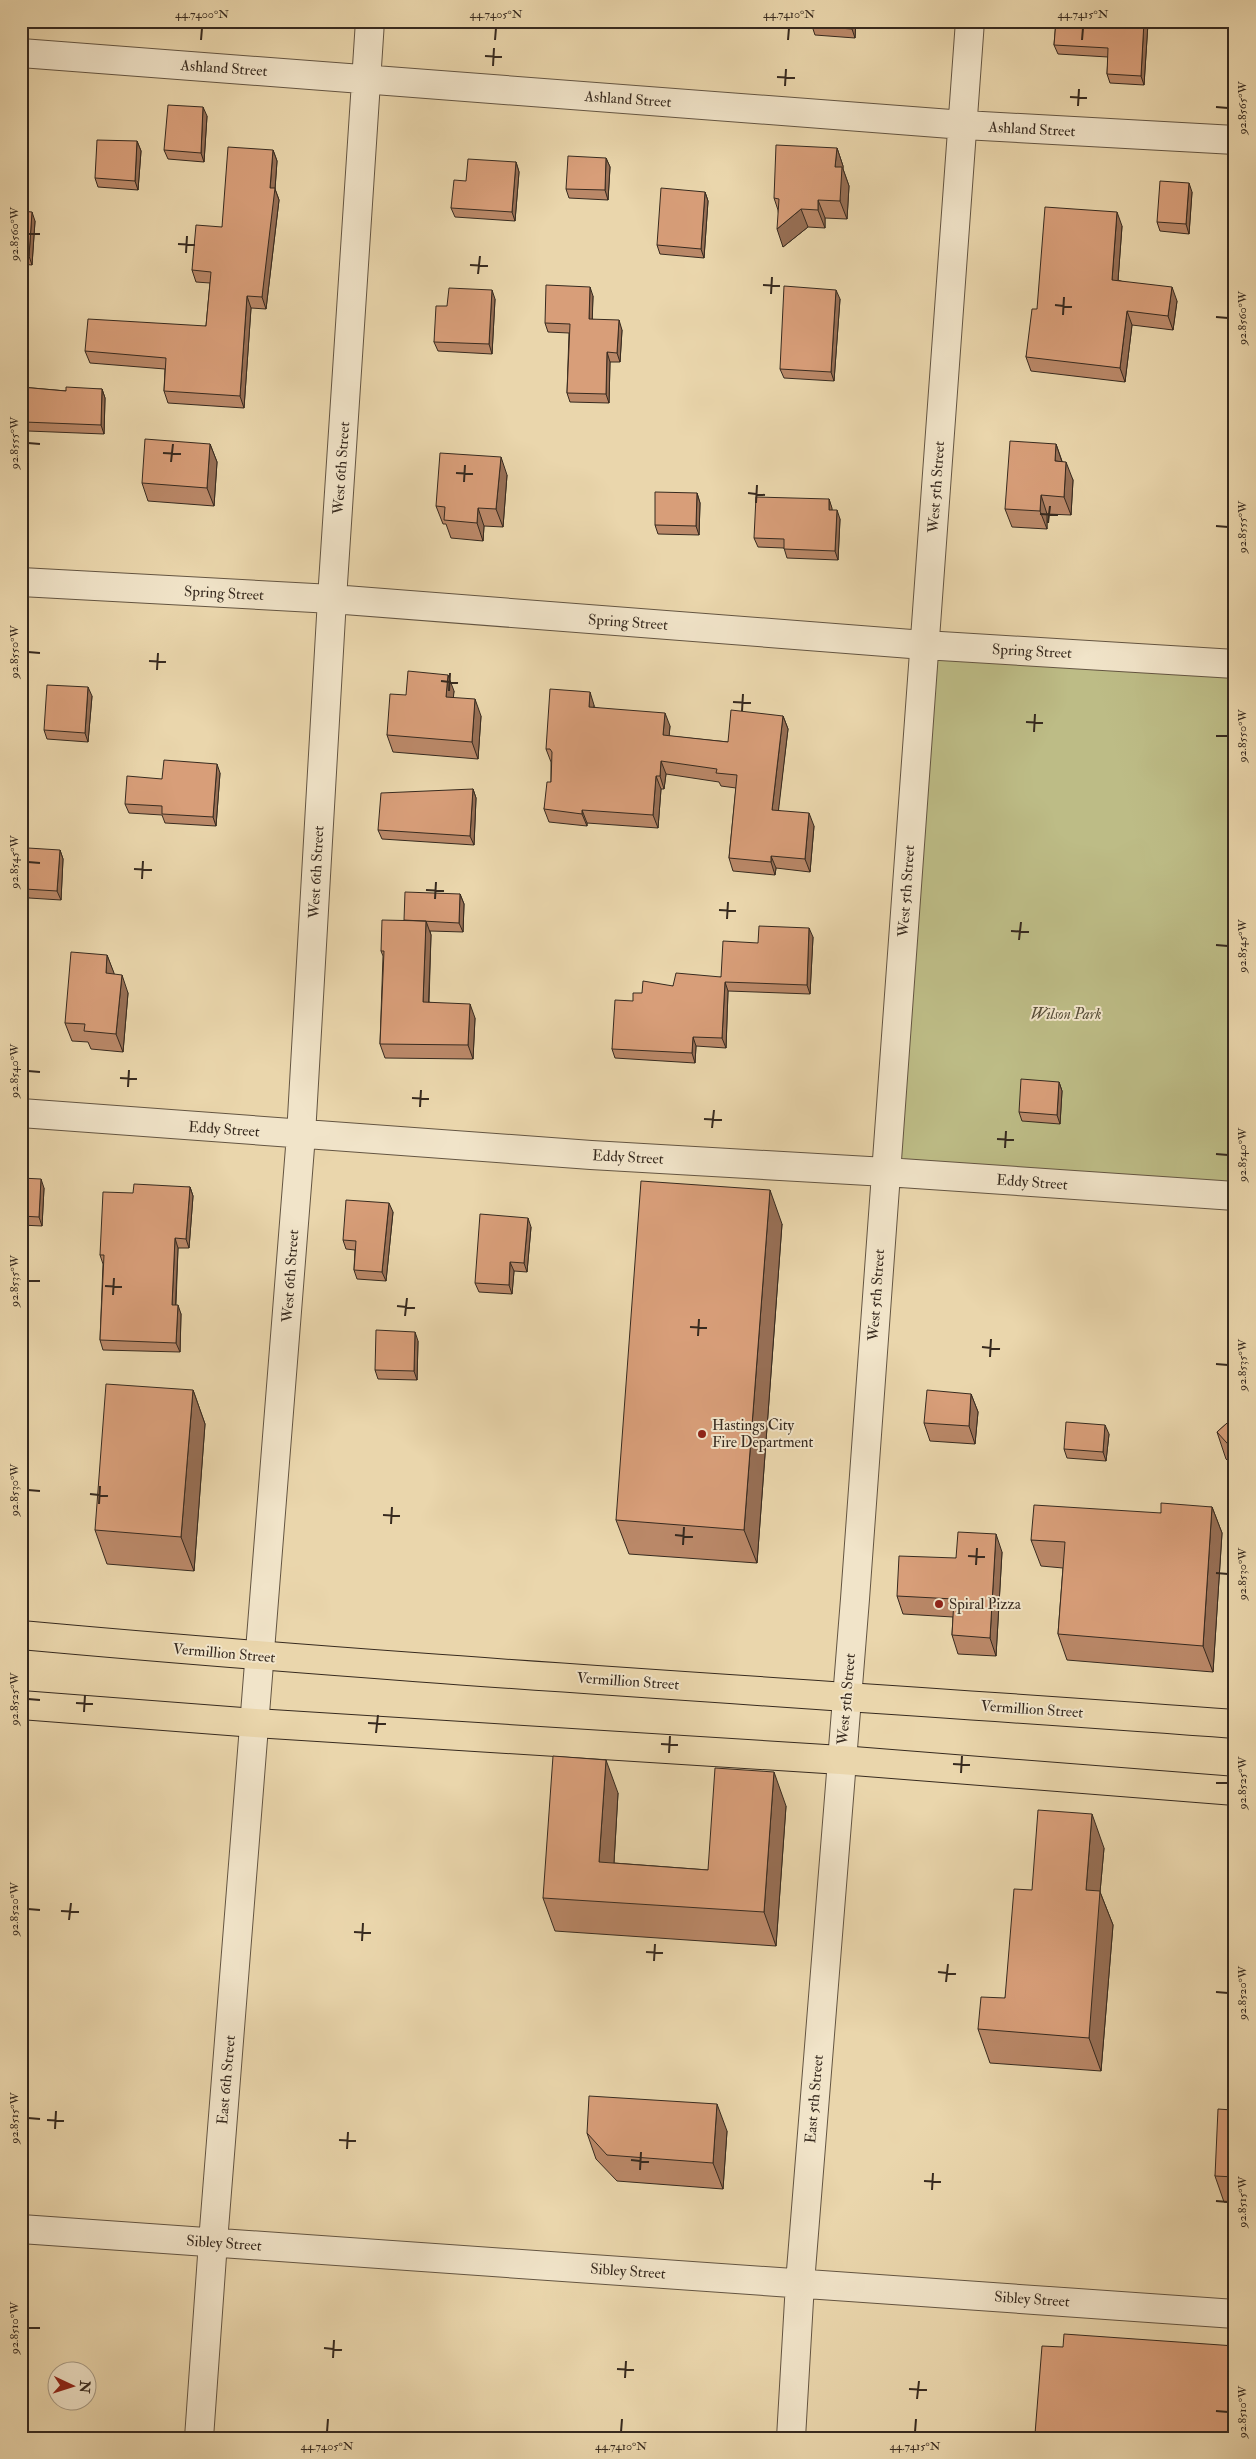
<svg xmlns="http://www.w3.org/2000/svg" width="1256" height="2459" font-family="'IM FELL Double Pica',serif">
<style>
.green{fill:#bdbc86;stroke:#7a7352}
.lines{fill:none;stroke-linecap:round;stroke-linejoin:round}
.minor-casing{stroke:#645542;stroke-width:30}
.highway-casing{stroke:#372a1f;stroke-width:30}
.minor{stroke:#f1e4c9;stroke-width:28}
.highway{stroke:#ead6ac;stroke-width:28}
.wall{fill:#ba8868;stroke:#372a1f}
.shaded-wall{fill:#976f55;stroke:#372a1f}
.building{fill:#d89e79;stroke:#372a1f}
.ticks{fill:none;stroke:#372a1f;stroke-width:2}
.poi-dot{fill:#8f2418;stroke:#f1e4c9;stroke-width:2}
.labels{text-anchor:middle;stroke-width:4;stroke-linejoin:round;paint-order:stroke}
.street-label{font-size:15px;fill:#372a1f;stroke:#f1e4c9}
.park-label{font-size:15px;font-style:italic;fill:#584e39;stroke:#f1e4c9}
.poi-label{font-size:15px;fill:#372a1f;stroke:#f1e4c9;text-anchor:start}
.neatline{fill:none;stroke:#372a1f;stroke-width:2}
.ticks-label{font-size:12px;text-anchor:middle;fill:#372a1f}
</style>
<rect width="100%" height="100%" fill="#ead6ac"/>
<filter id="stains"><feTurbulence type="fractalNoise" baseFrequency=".004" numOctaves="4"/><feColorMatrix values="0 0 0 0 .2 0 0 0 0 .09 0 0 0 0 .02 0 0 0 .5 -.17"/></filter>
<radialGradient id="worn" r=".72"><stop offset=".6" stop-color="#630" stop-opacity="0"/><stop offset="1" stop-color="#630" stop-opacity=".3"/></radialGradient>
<path class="green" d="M924,645L1235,664V1196L886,1172Z"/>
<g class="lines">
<defs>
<path id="minor" d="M21,53L964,125L1235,140
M21,582L332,599L924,645L1235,664
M21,1113L591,1155L886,1172L1235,1196
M21,2229L1235,2314
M199,2438L213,2242L301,1135L332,599L370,21
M791,2438L800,2283L855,1599L970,21"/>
<path id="highway" d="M21,1635C425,1672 830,1694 1235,1724
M21,1705L255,1723L841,1760L1235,1791"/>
</defs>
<use href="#minor" class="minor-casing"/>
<use href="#highway" class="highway-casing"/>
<use href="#minor" class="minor"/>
<use href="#highway" class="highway"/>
</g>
<path class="wall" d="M812,21H856L855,38L815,35L812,26Z
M1056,21H1147L1148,23L1144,85L1110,83L1107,74L1108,57L1058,54L1054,45Z
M207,116L204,162L168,159L164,150Z
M137,141L141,151L138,190L98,187L95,178Z
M837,148L843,166V169L849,186L847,219L825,218V228L808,227L783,247L778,210L774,198Z
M273,150L277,161L275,189L279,200L266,309L251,308L244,408L168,403L164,391L165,369L90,363L85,351L206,326L210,283L196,282L192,270L222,227Z
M606,158L610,167L608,200L569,198L566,189Z
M516,162L519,172L515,221L455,217L451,208L466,181Z
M705,192L708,201L704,258L660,254L657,245Z
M1192,192L1189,234L1160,231L1157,222Z
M21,211L35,221L32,265L21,264Z
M1122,226L1118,280L1177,301L1173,330L1132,325L1125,382L1031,371L1026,357L1037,309Z
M593,296L592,319L622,330L620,362H610L609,403L570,402L567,393L569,333L548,332L545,323Z
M495,299L492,354L438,351L434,342L447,306Z
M840,299L834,381L784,378L780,369Z
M1235,373V473L1229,456Z
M21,387L66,391L102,389L105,398L104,434L28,431L27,451L21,450Z
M210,444L217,462L214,506L148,501L142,483Z
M1056,444L1062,461L1073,480L1071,515L1047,514V529L1012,527L1005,509Z
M507,475L503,527L484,526L483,541L451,538L446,524H443L436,506Z
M697,493L700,503L699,535L658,534L655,525Z
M829,499L832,510L840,519L838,560L787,558L784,548L758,547L754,538Z
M454,691L453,697L481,716L478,759L393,752L387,735L406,695Z
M92,696L88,742L47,739L44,730Z
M594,705V707L670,726L669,736L728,742L783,716L788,729L778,810L814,826L810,872L776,868L775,875L733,871L729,858L736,788L721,786L719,782L666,774L664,789H661L658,828L587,823V826L549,822L544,809L551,782V762L546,749Z
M220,773L216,826L165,823L162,815L129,813L125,804L162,779Z
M473,789L476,798L474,845L382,839L378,830Z
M60,850L63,859L61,900L29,898L25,889Z
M460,894L464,904L463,932L430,931L431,935L429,1002L475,1018L473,1059L385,1058L380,1044L383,956L381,951L404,920Z
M813,937L810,994L728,991L726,1048L696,1046L695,1063L615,1058L612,1049L633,1001L642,993L673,986L721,977L758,943Z
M107,955L114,974L128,993L123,1052L91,1049L88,1042L72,1041L65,1023Z
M1059,1082L1062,1091L1060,1124L1022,1121L1019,1112Z
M21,1178L44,1188L42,1226L21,1225Z
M190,1187L193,1196L189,1248H178L176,1305L181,1314L180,1352L103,1350L100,1340L103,1264L100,1255L133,1193Z
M393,1212L386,1281L357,1279L354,1270L355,1250L346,1249L343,1240Z
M782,1224L757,1563L629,1554L616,1520Z
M531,1227L527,1272L514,1271L512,1294L479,1292L475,1283Z
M418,1341L417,1380L378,1379L375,1370Z
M193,1390L205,1424L194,1571L107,1564L95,1530Z
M971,1394L978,1412L975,1444L930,1441L924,1423Z
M1235,1416V1468L1226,1459L1217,1432Z
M1109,1434L1106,1461L1067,1458L1064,1449Z
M1212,1507L1222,1533L1213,1672L1067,1660L1058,1634L1063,1568L1041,1566L1031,1540L1161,1513Z
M1002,1552L996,1656L958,1654L952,1635L953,1617L903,1614L897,1596L956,1558Z
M618,1793L614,1863L708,1870L786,1806L776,1946L555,1931L543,1898Z
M1104,1848L1100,1892L1113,1925L1101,2071L990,2063L978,2029L1005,1998L1032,1890Z
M1235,2097V2203L1224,2202L1215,2176Z
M727,2131L723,2189L617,2181L596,2159L587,2133Z
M1063,2347L1235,2438H1037L1035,2434Z"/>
<path class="shaded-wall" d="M852,21H856L855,38L852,29Z
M1144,21H1147L1148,23L1144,85L1141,76Z
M203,107L207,116L204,162L201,153Z
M137,141L141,151L138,190L135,181Z
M837,148L843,166V169L849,186L847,219L840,201L835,167Z
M273,150L277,161L275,189L279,200L266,309L262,297Z
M606,158L610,167L608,200L605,190Z
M516,162L519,172L515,221L512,212Z
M1189,183L1192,192L1189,234L1186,224Z
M705,192L708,201L704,258L701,249Z
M818,200L825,218V228L818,210Z
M801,209L808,227L783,247L777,229Z
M32,212L35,221L32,265L29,256Z
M1117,212L1122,226L1117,294L1112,280Z
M590,287L593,296L592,328L589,319Z
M1172,287L1177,301L1173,330L1168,316Z
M492,290L495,299L492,354L489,344Z
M836,290L840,299L834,381L831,372Z
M247,296L251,308L244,408L240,396Z
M1127,311L1132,325L1125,382L1120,368Z
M619,320L622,330L620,362L617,353Z
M607,352L610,362L609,403L606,394Z
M102,389L105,398L104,434L101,425Z
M24,422L28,431L27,451L24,441Z
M210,444L217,462L214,506L207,488Z
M1056,444L1062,462L1055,461Z
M501,457L507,475L503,527L496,509Z
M1066,462L1073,480L1071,515L1064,497Z
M697,493L700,503L699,535L696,526Z
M1041,495L1047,514V529L1040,511Z
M829,499L832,508V519L829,510Z
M478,508L484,526L483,541L477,523Z
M837,510L840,519L838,560L835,551Z
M448,675L454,691L452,713L446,697Z
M88,687L92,696L88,742L85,733Z
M590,692L594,705L593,720L589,707Z
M475,699L481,716L478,759L472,742Z
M665,713L670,726L668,748L663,735Z
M783,716L788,729L777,823L772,810Z
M661,761L666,774L664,789L660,776Z
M217,764L220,773L216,826L213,817Z
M656,776L661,789L658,828L653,815Z
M473,789L476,798L474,845L470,836Z
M582,810L587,823V826L582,814Z
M809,813L814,826L810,872L805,859Z
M60,850L63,859L61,900L57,891Z
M771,856L776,868L775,875L771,862Z
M460,894L464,904L463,932L459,923Z
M426,921L431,935L428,1016L423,1002Z
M809,928L813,937L810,994L807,985Z
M107,955L114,973L113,991L106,973Z
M122,975L128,993L123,1052L116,1034Z
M725,982L728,991L726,1048L722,1038Z
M470,1004L475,1018L473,1059L468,1045Z
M693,1037L696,1046L695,1063L692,1053Z
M1059,1082L1062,1091L1060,1124L1057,1115Z
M41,1179L44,1188L42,1226L39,1217Z
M190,1187L193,1196L189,1248L186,1239Z
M770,1190L782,1224L757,1563L744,1530Z
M389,1203L393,1212L386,1281L382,1272Z
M528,1218L531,1227L527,1272L524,1263Z
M175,1238L178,1248L175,1314L172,1305Z
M510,1262L514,1271L512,1294L509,1285Z
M178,1305L181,1314L180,1352L176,1343Z
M415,1332L418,1341L417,1380L414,1371Z
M193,1390L205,1424L194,1571L181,1537Z
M971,1394L978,1412L975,1444L969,1426Z
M1105,1425L1109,1434L1106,1461L1103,1452Z
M1212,1507L1222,1533L1213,1672L1203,1646Z
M996,1534L1002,1552L996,1656L990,1638Z
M606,1760L618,1793L612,1896L599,1862Z
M774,1772L786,1806L776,1946L764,1912Z
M1092,1814L1104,1848L1100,1892L1113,1925L1101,2071L1089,2038L1086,1890Z
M717,2104L727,2131L723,2189L713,2163Z"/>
<path class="building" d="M812,21H852V29L812,26Z
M1056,21H1144L1141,76L1107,74L1108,48L1054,45Z
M168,105L203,107L201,153L164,150Z
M97,140L137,141L135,181L95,178Z
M776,145L837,148L835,167H842L840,201L818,200V210L801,209L777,229L779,199L774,198Z
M228,147L273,150L270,188H275L262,297L247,296L240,396L164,391L166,358L85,351L88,319L206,326L211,272L192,270L196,225L222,227Z
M568,156L606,158L605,190L566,189Z
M468,159L516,162L512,212L451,208L454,180L466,181Z
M1160,181L1189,183L1186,224L1157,222Z
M661,188L705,192L701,249L657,245Z
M1045,207L1117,212L1112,280L1172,287L1168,316L1127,311L1120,368L1026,357L1032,309H1037Z
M21,211L32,212L29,256L21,255Z
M546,285L590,287L589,319L619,320L617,353L607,352L606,394L567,393L570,324L545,323Z
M784,286L836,290L831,372L780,369Z
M449,288L492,290L489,344L434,342L436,306H447Z
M1235,373V457L1229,456Z
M21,387L66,391V387L102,389L101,425L24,422V441H21Z
M145,439L210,444L207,488L142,483Z
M1010,441L1056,444L1055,461L1066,462L1064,497L1041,495L1040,511L1005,509Z
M440,453L501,457L496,509L478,508L477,523L444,520L445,507L436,506Z
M655,492L697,493L696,526L655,525Z
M756,497L829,499V510H837L835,551L784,549V539L754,538Z
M408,671L448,675L446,697L475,699L472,742L387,735L390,694L406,695Z
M47,685L88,687L85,733L44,730Z
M550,689L590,692L589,707L665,713L663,735L728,742L731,710L783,716L772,810L809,813L805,859L771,856V862L729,858L737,775L716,773L717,769L661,761L660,776H656L653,815L582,810V814L544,809L547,782H551L552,752L550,749H546Z
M164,760L217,764L213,817L162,814V806L125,804L127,776L162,779Z
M473,789L470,836L378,830L381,793Z
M28,848L60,850L57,891L25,889Z
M405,892L460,894L459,923L404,920Z
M382,920L426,921L423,1002L470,1004L468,1045L380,1044L384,951H381Z
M759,926L809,928L807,985L725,982L722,1038L693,1037L692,1053L612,1049L615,1000L633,1001V993H642L643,981L673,986L676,973L721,977L723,941L758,943Z
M71,952L107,955L106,973L122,975L116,1034L84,1031L85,1024L65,1023Z
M1021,1079L1059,1082L1057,1115L1019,1112Z
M21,1178L41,1179L39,1217L21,1216Z
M641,1181L770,1190L744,1530L616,1520Z
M134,1184L190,1187L186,1239L175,1238L172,1305H178L176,1343L100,1340L104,1255H100L103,1192L133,1193Z
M346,1200L389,1203L382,1272L354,1270L356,1241L343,1240Z
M480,1214L528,1218L524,1263L510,1262L509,1285L475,1283Z
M376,1330L415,1332L414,1371L375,1370Z
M106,1384L193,1390L181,1537L95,1530Z
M927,1390L971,1394L969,1426L924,1423Z
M1235,1416V1452L1217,1432Z
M1066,1422L1105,1425L1103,1452L1064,1449Z
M1161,1503L1212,1507L1203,1646L1058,1634L1065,1542L1031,1540L1034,1505L1161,1513Z
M958,1532L996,1534L990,1638L952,1635L954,1599L897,1596L899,1556L956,1558Z
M553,1756L606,1760L599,1862L708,1870L715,1768L774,1772L764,1912L543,1898Z
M1038,1810L1092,1814L1086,1890L1100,1891L1089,2038L978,2029L981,1997L1005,1998L1014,1889L1032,1890Z
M589,2096L717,2104L713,2163L607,2155L587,2133Z
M1233,2097H1235V2177L1215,2176L1218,2109L1232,2110Z
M1064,2334L1235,2346V2438H1056V2435L1035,2434L1042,2346L1063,2347Z"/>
<path class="ticks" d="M201,40L202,28M495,40L496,28M788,40L789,28M1082,40L1083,28M485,56L502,57M493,66L494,48M777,77L795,78M785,86L786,69M1070,97L1087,98M1078,106L1079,89M1216,107L1228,108M28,234H40M178,244L195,245M186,253L187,236M470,265L488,266M478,274L480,256M763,285L780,286M771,294L772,277M1055,305L1072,307M1063,315L1064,297M1216,317L1228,318M28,443L40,444M163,453L181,454M171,462L173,444M456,473L473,474M464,482L465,465M748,493L765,495M756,503L757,485M1040,514L1058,515M1048,523L1050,506M1216,526L1228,527M28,652L40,653M149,661L166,662M157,670L158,653M441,681L458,683M449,691L450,673M733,702L751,703M742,711L743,694M1026,722L1043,723M1034,732L1035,714M1216,736H1228M28,862L40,863M134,869L152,870M142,879L143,861M426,890L444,891M435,899L436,882M719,910L736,911M727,919L728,902M1011,931L1029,932M1019,940L1021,922M1216,945L1228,946M28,1071L40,1072M120,1078L137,1079M128,1087L129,1070M412,1098L429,1099M420,1107L421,1090M704,1119L722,1120M712,1128L714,1110M997,1139L1014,1140M1005,1148L1006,1131M1216,1154L1228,1155M28,1281H40M105,1286L122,1287M113,1295L114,1278M397,1306L415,1308M405,1316L407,1298M690,1327L707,1328M698,1336L699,1319M982,1347L1000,1349M990,1357L991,1339M1216,1364L1228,1365M28,1490L40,1491M90,1494L108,1496M99,1504L100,1486M383,1515L400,1516M391,1524L392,1507M675,1535L693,1537M683,1545L684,1527M968,1556L985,1557M976,1565L977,1548M1216,1573L1228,1574M28,1699L40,1700M76,1703L93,1704M84,1712L85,1695M368,1723L386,1724M376,1733L378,1715M661,1744L678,1745M669,1753L670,1736M953,1764L970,1765M961,1773L962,1756M1216,1783H1228M28,1909L40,1910M61,1911L79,1912M69,1920L71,1903M354,1932L371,1933M362,1941L363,1923M646,1952L663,1953M654,1961L655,1944M938,1972L956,1974M946,1982L948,1964M1216,1992L1228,1993M28,2118L40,2119M47,2120L64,2121M55,2129L56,2111M339,2140L356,2141M347,2149L348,2132M631,2160L649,2162M640,2170L641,2152M924,2181L941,2182M932,2190L933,2173M1216,2201L1228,2202M28,2328H40M324,2348L342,2350M333,2358L334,2340M617,2369L634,2370M625,2378L626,2361M909,2389L927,2390M917,2399L919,2381M1216,2411L1228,2412M327,2432L328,2419M621,2432L622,2419M915,2432L916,2419"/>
<g class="poi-dot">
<circle cx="702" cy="1434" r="5"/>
<circle cx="939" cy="1604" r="5"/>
</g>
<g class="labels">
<g class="street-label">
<text transform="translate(224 68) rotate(4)" y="5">Ashland Street</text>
<text transform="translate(628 99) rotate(4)" y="5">Ashland Street</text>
<text transform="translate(1032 129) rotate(3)" y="5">Ashland Street</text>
<text transform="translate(341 468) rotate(-86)" y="5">West 6th Street</text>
<text transform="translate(936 487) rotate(-86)" y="5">West 5th Street</text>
<text transform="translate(224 593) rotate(3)" y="5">Spring Street</text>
<text transform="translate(628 622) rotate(4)" y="5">Spring Street</text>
<text transform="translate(1032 651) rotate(3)" y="5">Spring Street</text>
<text transform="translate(316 872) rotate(-87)" y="5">West 6th Street</text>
<text transform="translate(906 891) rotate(-86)" y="5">West 5th Street</text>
<text transform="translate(224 1129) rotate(4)" y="5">Eddy Street</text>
<text transform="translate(628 1157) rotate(3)" y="5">Eddy Street</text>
<text transform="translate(1032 1182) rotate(4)" y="5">Eddy Street</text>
<text transform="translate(290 1276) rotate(-86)" y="5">West 6th Street</text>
<text transform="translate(876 1295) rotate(-86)" y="5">West 5th Street</text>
<text transform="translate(224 1653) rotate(5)" y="5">Vermillion Street</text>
<text transform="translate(628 1681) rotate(4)" y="5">Vermillion Street</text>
<text transform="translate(846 1699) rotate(-85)" y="5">West 5th Street</text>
<text transform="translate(1032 1709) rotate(4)" y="5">Vermillion Street</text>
<text transform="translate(226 2080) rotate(-85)" y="5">East 6th Street</text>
<text transform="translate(814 2099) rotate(-85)" y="5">East 5th Street</text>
<text transform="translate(224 2243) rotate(4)" y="5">Sibley Street</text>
<text transform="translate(628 2271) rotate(4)" y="5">Sibley Street</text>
<text transform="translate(1032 2299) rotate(4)" y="5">Sibley Street</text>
</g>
<g class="park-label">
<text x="1066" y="1019">Wilson Park</text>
</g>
<g class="poi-label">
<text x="712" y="1430">Hastings City<tspan x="712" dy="17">Fire Department</tspan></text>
<text x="949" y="1609">Spiral Pizza</text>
</g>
</g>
<rect width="1256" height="2459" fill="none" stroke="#ead6ac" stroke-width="55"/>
<g transform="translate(72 2386) rotate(94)"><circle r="24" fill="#f1e4c9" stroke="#a79a85"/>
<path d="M0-4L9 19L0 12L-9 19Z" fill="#8f2418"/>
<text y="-8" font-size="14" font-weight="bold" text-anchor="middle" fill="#372a1f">N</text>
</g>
<rect x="28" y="28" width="1200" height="2404" class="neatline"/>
<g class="ticks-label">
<text x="202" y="18">44.7400°N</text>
<text x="496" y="18">44.7405°N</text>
<text x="789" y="18">44.7410°N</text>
<text x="1083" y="18">44.7415°N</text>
<text transform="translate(1242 108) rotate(-90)" y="4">92.8565°W</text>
<text transform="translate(14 234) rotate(-90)" y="4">92.8560°W</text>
<text transform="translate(1242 318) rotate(-90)" y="4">92.8560°W</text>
<text transform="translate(14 443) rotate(-90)" y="4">92.8555°W</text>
<text transform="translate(1242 527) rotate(-90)" y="4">92.8555°W</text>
<text transform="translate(14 652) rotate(-90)" y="4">92.8550°W</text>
<text transform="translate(1242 736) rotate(-90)" y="4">92.8550°W</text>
<text transform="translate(14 862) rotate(-90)" y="4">92.8545°W</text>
<text transform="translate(1242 946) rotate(-90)" y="4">92.8545°W</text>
<text transform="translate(14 1071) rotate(-90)" y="4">92.8540°W</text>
<text transform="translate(1242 1155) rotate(-90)" y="4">92.8540°W</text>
<text transform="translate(14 1281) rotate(-90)" y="4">92.8535°W</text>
<text transform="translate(1242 1365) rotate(-90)" y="4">92.8535°W</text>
<text transform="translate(14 1490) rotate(-90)" y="4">92.8530°W</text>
<text transform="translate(1242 1574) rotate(-90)" y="4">92.8530°W</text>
<text transform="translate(14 1699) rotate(-90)" y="4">92.8525°W</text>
<text transform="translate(1242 1783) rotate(-90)" y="4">92.8525°W</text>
<text transform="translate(14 1909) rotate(-90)" y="4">92.8520°W</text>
<text transform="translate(1242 1993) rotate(-90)" y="4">92.8520°W</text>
<text transform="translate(14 2118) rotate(-90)" y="4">92.8515°W</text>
<text transform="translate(1242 2202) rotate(-90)" y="4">92.8515°W</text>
<text transform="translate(14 2328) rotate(-90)" y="4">92.8510°W</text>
<text transform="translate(1242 2412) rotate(-90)" y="4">92.8510°W</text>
<text x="327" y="2450">44.7405°N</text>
<text x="621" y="2450">44.7410°N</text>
<text x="915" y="2450">44.7415°N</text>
</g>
<rect width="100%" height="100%" filter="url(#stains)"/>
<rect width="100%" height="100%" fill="url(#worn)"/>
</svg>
